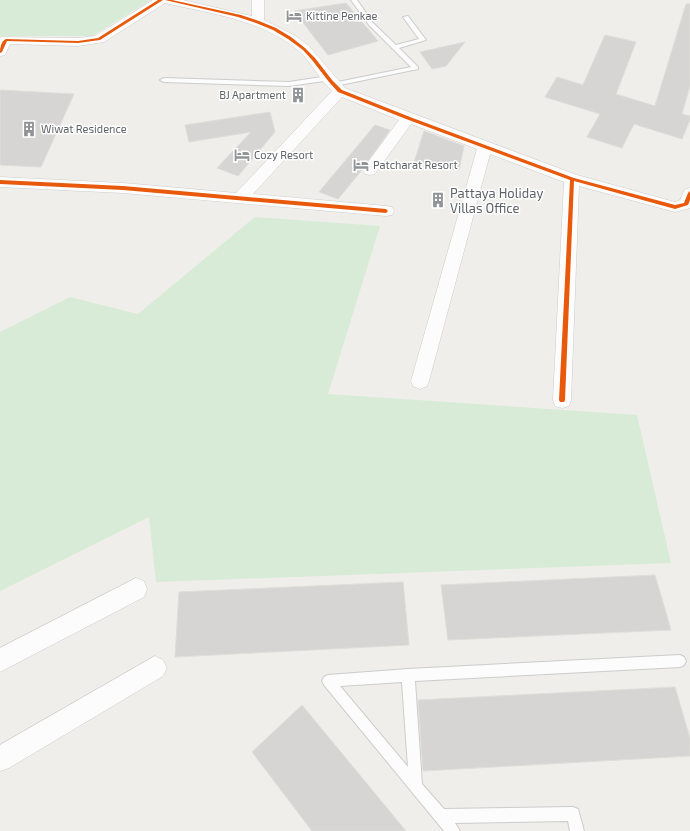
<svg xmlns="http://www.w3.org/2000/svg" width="690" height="831" font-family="'Exo 2',sans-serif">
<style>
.green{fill:#d8ebd6}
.building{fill:#d6d5d3;stroke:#deddd9}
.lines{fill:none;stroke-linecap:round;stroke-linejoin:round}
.lane-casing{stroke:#cbcccc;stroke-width:2}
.street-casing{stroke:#cbcccc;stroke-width:1}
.lane{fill:#fdfcfc;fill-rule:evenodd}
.street{fill:#fdfcfc;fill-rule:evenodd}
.cycleway-casing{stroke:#fff;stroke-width:2}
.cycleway{fill:#e8590c;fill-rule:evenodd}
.labels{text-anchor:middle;stroke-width:3;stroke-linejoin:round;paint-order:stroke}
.far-poi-label{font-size:11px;fill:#5f6368;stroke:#fff;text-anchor:start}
.poi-label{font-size:13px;fill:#5f6368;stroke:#fff;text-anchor:start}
</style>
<rect width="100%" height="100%" fill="#efeeea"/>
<path class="green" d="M0,0H148L149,1L92,36H0Z
M255,217L380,226L328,394L637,415L671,563L156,582L149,517L0,591V332L70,297L138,314Z"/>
<path class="building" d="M346,3L378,41L328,55L294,11Z
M686,4H690V86L682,114L690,116V120L682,139L634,124L622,148L587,137L600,114L545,97L557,77L583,85L605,35L636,42L616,94L655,106Z
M465,42L446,66L432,69L420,52Z
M0,90L74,94L41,167L0,165Z
M270,112L275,132L238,176L217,168L251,132L189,142L185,125Z
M375,125L390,130L362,170L338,199L319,192Z
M424,131L464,146L459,170L414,162Z
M655,575L671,630L448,640L441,585Z
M403,582L409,645L175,657L179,592Z
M675,687L690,738V756L423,771L418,700Z
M302,705L406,831H312L252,752Z"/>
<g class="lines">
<defs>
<path id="lane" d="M351,0H357L373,23L396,45L419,39L403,17L408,16L426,40L399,48L418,67V69L330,87V83H333L411,67L369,25Z
M328,76H331V80L289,86L164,82L160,80L164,78L289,82Z
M680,655L684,657L686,661L684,665L680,667L415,681L422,784L444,809L573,807L578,809L584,831H570L568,821L455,823L460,831H444L324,685L322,681L324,677L328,675L408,669ZM402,682L408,767L340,686Z"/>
<path id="street" d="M153,0H183L252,16V0H264V20L294,35L309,46L345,88L577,175L675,202L680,200L685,189L690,188V208L675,212L579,186L571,400L569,406L562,408L555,406L553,400L564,182L490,154L429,381L427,386L420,389L413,386L411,381L477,149L411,124L375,174L370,175L365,174L363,170L365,166L399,120L342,97L253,194L386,206L392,207L394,211L392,215L386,216L123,193L0,187V177L123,183L236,193L332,91C319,79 312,63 299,51C261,19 211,14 165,3L104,42L78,46L10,44L5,55L0,56V39L1,37L78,38L95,36Z
M136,578L144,581L147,589L144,597L0,672V648Z
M155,656L163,660L167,668L163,676L9,768L0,771V745Z"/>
</defs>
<use href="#lane" class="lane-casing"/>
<use href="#street" class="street-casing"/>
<use href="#lane" class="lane"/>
<use href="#street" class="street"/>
<defs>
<path id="cycleway" d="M158,0H163L100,40L78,43L7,41L2,52L0,53C0,48 1,41 6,39L78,41L98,38Z
M165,0H172L241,15L259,21L276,28L291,37L305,48L315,58L332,80L342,90L410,117L574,178L675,205L684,203L688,193L690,191V200L688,205L675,209L574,181L565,400L564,402H560L559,400L570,180L406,119L338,92L329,82L312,60L303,50L288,39L273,30L256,23L238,17Z
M0,180L123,186L386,209L388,211L386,213L123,190L0,184Z"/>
</defs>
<use href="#cycleway" class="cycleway-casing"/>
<use href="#cycleway" class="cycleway"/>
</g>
<defs>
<symbol id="hotel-bare" viewBox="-9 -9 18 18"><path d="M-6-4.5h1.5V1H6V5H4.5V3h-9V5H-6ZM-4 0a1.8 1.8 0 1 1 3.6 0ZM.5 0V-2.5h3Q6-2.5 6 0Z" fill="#919496" stroke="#fff" stroke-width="2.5" paint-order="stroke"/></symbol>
<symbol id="building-bare" viewBox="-9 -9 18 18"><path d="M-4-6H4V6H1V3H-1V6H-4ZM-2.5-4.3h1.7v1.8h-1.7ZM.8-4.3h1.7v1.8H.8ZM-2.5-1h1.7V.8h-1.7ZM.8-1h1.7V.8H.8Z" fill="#919496" stroke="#fff" stroke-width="2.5" paint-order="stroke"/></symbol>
</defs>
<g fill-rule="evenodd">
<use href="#hotel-bare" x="283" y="5" width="22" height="22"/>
<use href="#building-bare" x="287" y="84" width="22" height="22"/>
<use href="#building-bare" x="18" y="118" width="22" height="22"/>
<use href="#hotel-bare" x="231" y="144" width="22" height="22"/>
<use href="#hotel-bare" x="350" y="154" width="22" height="22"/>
<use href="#building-bare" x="427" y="189" width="22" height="22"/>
</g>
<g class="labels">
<g class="far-poi-label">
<text x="306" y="20">Kittine Penkae</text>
<text x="286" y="99" text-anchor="end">BJ Apartment</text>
<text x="41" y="133">Wiwat Residence</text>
<text x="254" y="159">Cozy Resort</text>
<text x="373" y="169">Patcharat Resort</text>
</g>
<g class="poi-label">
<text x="450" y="198">Pattaya Holiday<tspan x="450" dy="15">Villas Office</tspan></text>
</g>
</g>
</svg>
